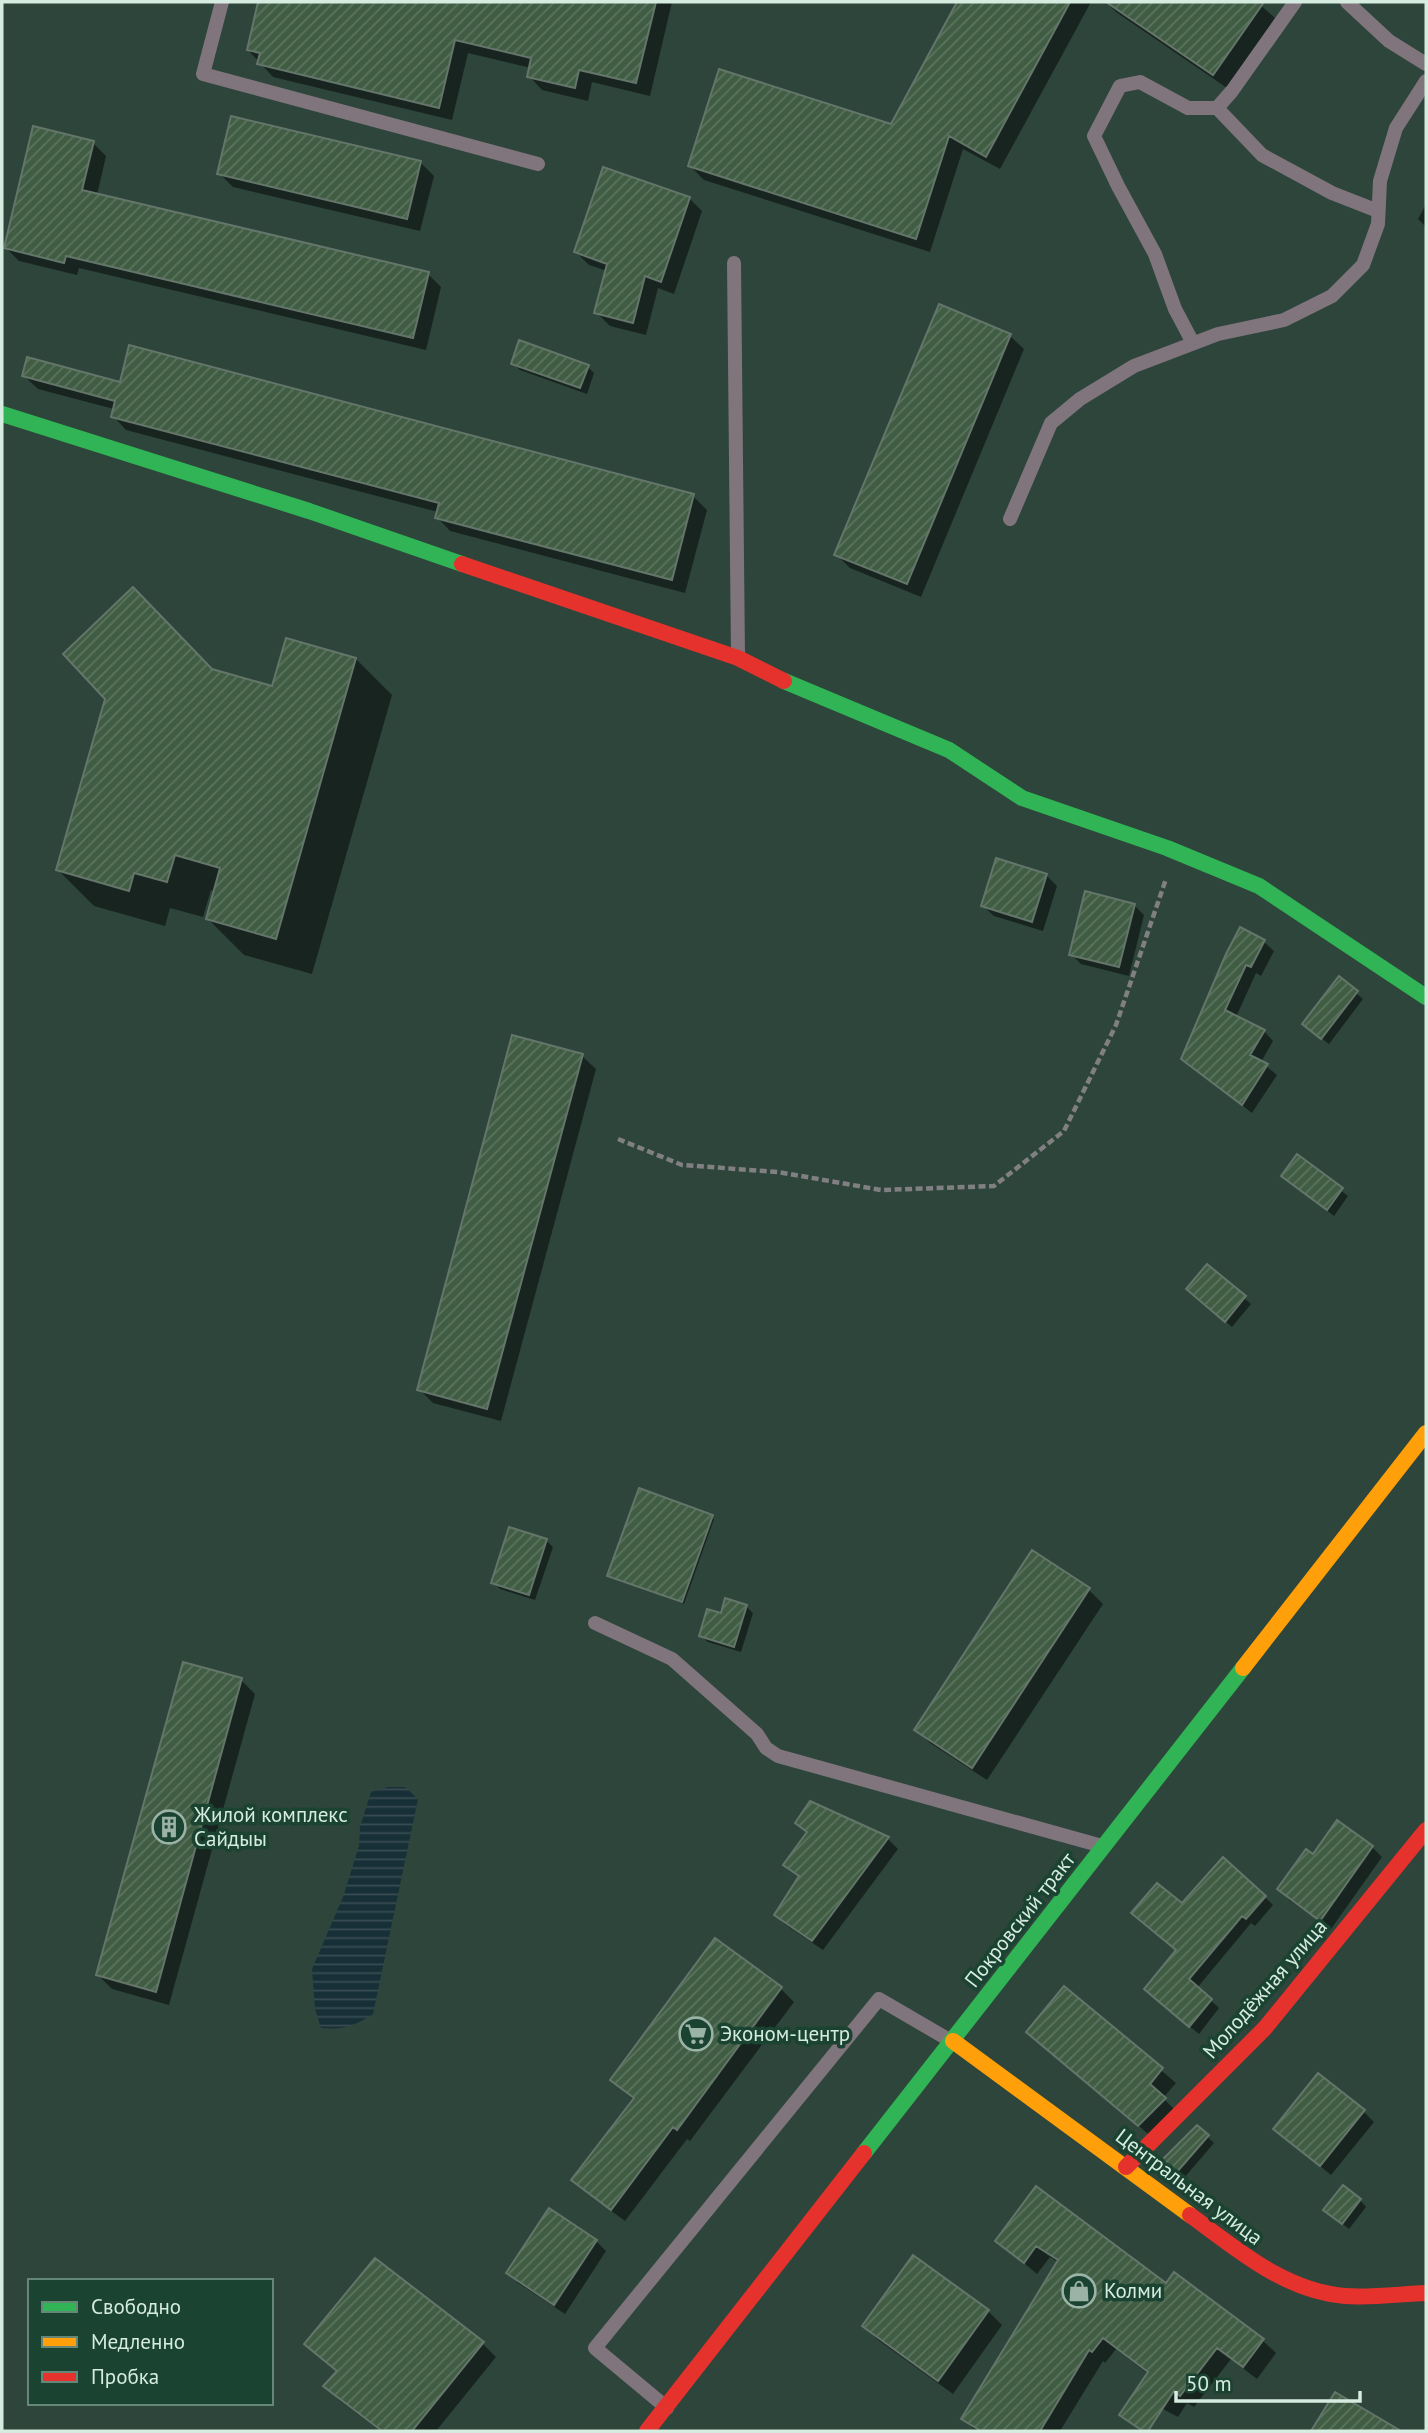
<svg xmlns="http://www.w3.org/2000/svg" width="1428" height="2433" font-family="'PT Sans',sans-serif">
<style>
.water{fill:url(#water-rules)}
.shadow{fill:#0007}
.building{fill:url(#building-hatch);stroke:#64756a;stroke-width:2}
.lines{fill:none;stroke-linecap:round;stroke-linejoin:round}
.path{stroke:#807f81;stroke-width:4.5;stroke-dasharray:7 3.5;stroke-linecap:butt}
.lane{stroke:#81757d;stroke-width:14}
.fast{stroke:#30b455;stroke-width:16}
.slow{stroke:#ff9f0a;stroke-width:16}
.jam{stroke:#e5322d;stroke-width:16}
.labels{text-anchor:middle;stroke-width:7;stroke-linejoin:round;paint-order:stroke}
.poi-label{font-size:21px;fill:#d6ece1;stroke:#1a4331;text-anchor:start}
.street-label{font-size:21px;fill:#d6ece1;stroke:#1a4331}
</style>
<defs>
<pattern id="water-rules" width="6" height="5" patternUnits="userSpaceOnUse" patternTransform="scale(1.75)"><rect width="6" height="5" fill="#172f36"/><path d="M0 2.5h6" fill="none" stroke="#384d53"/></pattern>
<pattern id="building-hatch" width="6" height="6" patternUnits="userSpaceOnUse" patternTransform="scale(1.75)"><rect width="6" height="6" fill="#405d44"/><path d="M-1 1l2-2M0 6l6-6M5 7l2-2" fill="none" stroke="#5b745f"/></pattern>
</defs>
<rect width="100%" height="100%" fill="#2e453b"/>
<path class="water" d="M388,1787H405L418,1799L373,2014C355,2026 343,2030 321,2028L315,2009L312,1969L343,1897L359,1846L360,1827L371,1792Z"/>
<path class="shadow" d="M260,2H672L650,96L592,82L588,101L542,90L529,76L531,68L468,53L452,120L273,77L248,50Z
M959,2H1091L1000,169L963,149L930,252L704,180L690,166L892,126Z
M1106,2H1257L1275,18L1227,88L1116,12Z
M93,143L106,156L97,195L428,274L441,287L426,350L79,268L77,275L19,261L6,248Z
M420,162L434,176L420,231L233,187L219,173Z
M689,198L702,211L674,294L658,288L646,335L610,326L596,312L607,271L589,265L576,252Z
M1426,204V227L1418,219Z
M1010,336L1024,349L921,597L850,568L836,554Z
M513,363L588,367L594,373L587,394L520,370Z
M24,376L121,384L693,496L707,510L685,593L450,531L437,517L438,512L126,430L113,416L114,409L38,389Z
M356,659L392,695L312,974L244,955L208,919L215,892L211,890L203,917L170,908L165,926L94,906L58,870L213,672L273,689Z
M1046,875L1057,886L1043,931L994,916L983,906Z
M1134,905L1144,915L1129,976L1081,964L1071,954Z
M1264,942L1274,951L1261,976L1256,973L1236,1017L1264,1031L1273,1041L1261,1062L1277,1075L1252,1113L1183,1059L1227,955Z
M1339,979L1363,999L1329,1044L1311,1030Z
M582,1056L596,1069L501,1421L433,1403L419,1389Z
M1297,1157L1348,1196L1334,1216L1283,1176Z
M1207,1266L1251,1304L1232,1327L1194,1295Z
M712,1517L714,1519L684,1604L609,1576Z
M546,1540L553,1547L535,1600L500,1589L493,1582Z
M1089,1590L1103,1604L987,1780L930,1743L916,1729Z
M746,1606L753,1613L741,1652L708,1642L701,1636L722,1615Z
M241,1680L255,1694L169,2005L112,1989L98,1975Z
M810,1803L888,1839L898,1849L823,1950L786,1925L776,1915L800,1878L785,1864L807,1833L797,1823Z
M1372,1847L1382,1857L1331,1929L1289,1900L1279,1889L1313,1856Z
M1265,1897L1273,1905L1255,1926L1251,1923L1197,1988L1219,2008L1199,2034L1154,1997L1178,1951L1182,1906Z
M715,1940L781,1989L794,2002L690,2141L687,2139L625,2221L587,2193L574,2180L634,2100L612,2080Z
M1065,1988L1176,2083L1163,2098L1178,2113L1153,2138L1028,2032Z
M1364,2112L1374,2122L1331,2175L1275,2129Z
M1198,2128L1214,2143L1184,2178L1171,2167Z
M1037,2189L1166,2285L1175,2274L1263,2341L1276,2353L1257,2379L1231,2359L1194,2407L1187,2403L1178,2417L1150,2402L1148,2374L1116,2349L1105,2363L1103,2361L1060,2431H976L963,2419L1059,2263L1050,2257L1037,2274L998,2241Z
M1360,2200L1366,2207L1349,2229L1325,2210Z
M596,2241L606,2251L565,2314L518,2283L508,2273Z
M914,2257L988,2311L1002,2325L953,2394L878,2340L864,2326Z
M375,2260L483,2344L496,2357L436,2431H380L339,2400L326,2386L338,2372L306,2344Z"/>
<path class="building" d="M258,2H656L636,83L579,70L575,88L527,77L531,58L455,40L439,108L257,64L260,53L247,50Z
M957,2H1070L986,157L949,136L916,239L688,166L719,69L891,124Z
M1106,2H1264L1213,75Z
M231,116L421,161L407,219L217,174Z
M33,126L94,141L82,190L429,272L413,338L66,256L64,263L4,248Z
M603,167L690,197L661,282L645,276L633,323L594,313L607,264L574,252Z
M939,304L1011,334L907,584L834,555Z
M519,340L589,365L580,388L511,364Z
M129,345L694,494L672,580L435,518L439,503L111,417L115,401L22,376L27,357L120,382Z
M133,587L212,669L272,686L286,638L356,658L276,939L206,919L220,868L175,855L167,882L134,873L129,891L56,870L105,699L63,654Z
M996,858L1047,874L1032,922L981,906Z
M1085,891L1135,904L1119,967L1069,955Z
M1240,927L1265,940L1251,967L1246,965L1225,1010L1265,1030L1250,1055L1268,1064L1242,1105L1181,1059L1226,954Z
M1339,976L1358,991L1321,1039L1302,1024Z
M512,1035L583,1054L487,1409L417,1390Z
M1297,1154L1343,1188L1327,1210L1281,1176Z
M1207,1264L1246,1296L1225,1322L1186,1289Z
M639,1488L713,1515L682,1602L607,1576Z
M509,1527L547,1539L529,1595L491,1583Z
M1032,1550L1090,1588L972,1768L914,1730Z
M725,1598L747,1605L734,1647L699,1636L707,1609L721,1613Z
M183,1662L242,1678L156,1992L96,1975Z
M810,1801L889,1837L812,1941L774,1915L799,1876L783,1865L807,1832L795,1823Z
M1337,1820L1373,1846L1320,1921L1277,1889L1306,1849L1313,1854Z
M1223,1857L1266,1896L1246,1919L1242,1916L1189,1979L1212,1999L1189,2027L1144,1989L1176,1950L1131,1913L1157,1883L1182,1903Z
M715,1938L782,1987L677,2130L673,2127L611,2210L571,2180L634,2098L610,2080Z
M1064,1986L1163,2068L1150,2084L1166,2098L1138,2126L1026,2032Z
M1318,2073L1365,2110L1320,2166L1273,2129Z
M1197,2125L1209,2135L1176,2173L1162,2160Z
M1343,2185L1361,2199L1342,2224L1323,2210Z
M1036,2186L1166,2283L1174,2272L1264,2339L1243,2367L1217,2348L1180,2396L1174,2391L1148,2431H1143L1119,2415L1148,2372L1103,2338L1092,2352L1089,2350L1040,2431H981L961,2419L1058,2260L1036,2246L1024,2263L995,2241Z
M549,2208L597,2240L554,2305L506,2273Z
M913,2255L989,2310L938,2381L862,2326Z
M375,2258L484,2342L412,2431H382L323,2386L337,2371L304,2344Z
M1335,2392L1401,2431H1311Z"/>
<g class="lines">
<path class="path" d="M618,1139L682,1165L778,1172L881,1190L994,1186L1064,1131L1116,1025L1166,879"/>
<path class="lane" d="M222,2L203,74L538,164
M1347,2L1389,41L1426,64
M1217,108L1262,155L1332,193L1378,211
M734,263L738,656
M1193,343L1175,309L1155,254L1118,186L1094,136L1120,86L1140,82L1188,108H1217L1232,91L1295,2
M1010,519L1051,423L1080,399L1134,366L1218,334L1284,320L1332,296L1363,265L1378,224L1380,181L1396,128L1426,81
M595,1623L672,1659L757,1734L766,1748L778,1756L1102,1846
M667,2408L595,2348L879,1999L951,2041"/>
<path class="fast" d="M2,414L309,511L462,564
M784,681L949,750L1022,798L1167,848L1259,886L1426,997
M864,2153L1243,1668"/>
<path class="slow" d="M1243,1668L1426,1433
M953,2041L1190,2215"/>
<path class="jam" d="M462,564L738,658L784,681
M1126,2167L1265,2028L1426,1830
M1190,2215C1237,2249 1284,2291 1345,2296C1371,2298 1400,2294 1426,2293
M647,2431L864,2153"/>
</g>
<defs>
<symbol id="building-ring" viewBox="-11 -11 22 22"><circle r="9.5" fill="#1a4331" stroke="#9bb2a7" stroke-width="1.5"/><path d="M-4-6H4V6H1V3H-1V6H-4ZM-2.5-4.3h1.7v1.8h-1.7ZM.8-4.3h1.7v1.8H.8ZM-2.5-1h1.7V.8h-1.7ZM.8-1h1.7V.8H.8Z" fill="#9bb2a7"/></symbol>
<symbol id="supermarket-ring" viewBox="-11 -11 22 22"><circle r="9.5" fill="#1a4331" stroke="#9bb2a7" stroke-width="1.5"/><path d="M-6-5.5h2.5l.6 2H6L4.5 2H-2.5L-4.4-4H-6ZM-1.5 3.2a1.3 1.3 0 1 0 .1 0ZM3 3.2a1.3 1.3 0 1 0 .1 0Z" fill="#9bb2a7"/></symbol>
<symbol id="shop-ring" viewBox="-11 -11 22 22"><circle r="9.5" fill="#1a4331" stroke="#9bb2a7" stroke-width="1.5"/><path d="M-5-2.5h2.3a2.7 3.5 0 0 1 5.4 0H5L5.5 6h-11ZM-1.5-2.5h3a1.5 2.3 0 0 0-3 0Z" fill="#9bb2a7"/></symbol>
</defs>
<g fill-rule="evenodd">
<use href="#building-ring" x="150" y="1808" width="38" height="38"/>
<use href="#supermarket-ring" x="677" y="2015" width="38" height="38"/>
<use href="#shop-ring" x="1060" y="2272" width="38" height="38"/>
</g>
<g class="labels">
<g class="poi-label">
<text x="194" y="1822">Жилой комплекс<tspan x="194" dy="24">Сайдыы</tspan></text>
<text x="720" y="2041">Эконом-центр</text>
<text x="1104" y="2298">Колми</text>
</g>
<g class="street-label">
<text transform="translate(1020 1920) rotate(-52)" y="7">Покровский тракт</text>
<text transform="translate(1265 1989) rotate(-49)" y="7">Молодёжная улица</text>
<text transform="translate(1189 2187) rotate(37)" y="7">Центральная улица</text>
</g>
</g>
<rect width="1428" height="2433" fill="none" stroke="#d6ece1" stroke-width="7"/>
<rect x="28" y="2279" width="245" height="126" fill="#1a4331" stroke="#658777" stroke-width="2"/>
<rect x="42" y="2302" width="35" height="10" fill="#30b455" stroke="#658777" stroke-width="2"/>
<text x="91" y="2314" font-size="21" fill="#d6ece1">Свободно</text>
<rect x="42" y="2337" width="35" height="10" fill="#ff9f0a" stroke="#658777" stroke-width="2"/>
<text x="91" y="2349" font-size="21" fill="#d6ece1">Медленно</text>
<rect x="42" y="2372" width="35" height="10" fill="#e5322d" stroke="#658777" stroke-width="2"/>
<text x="91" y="2384" font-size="21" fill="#d6ece1">Пробка</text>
<path d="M1176 2391v10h184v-10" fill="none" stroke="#d6ece1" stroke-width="3.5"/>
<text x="1186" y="2391" font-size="21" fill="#d6ece1" stroke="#1a4331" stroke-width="5" paint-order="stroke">50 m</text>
</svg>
